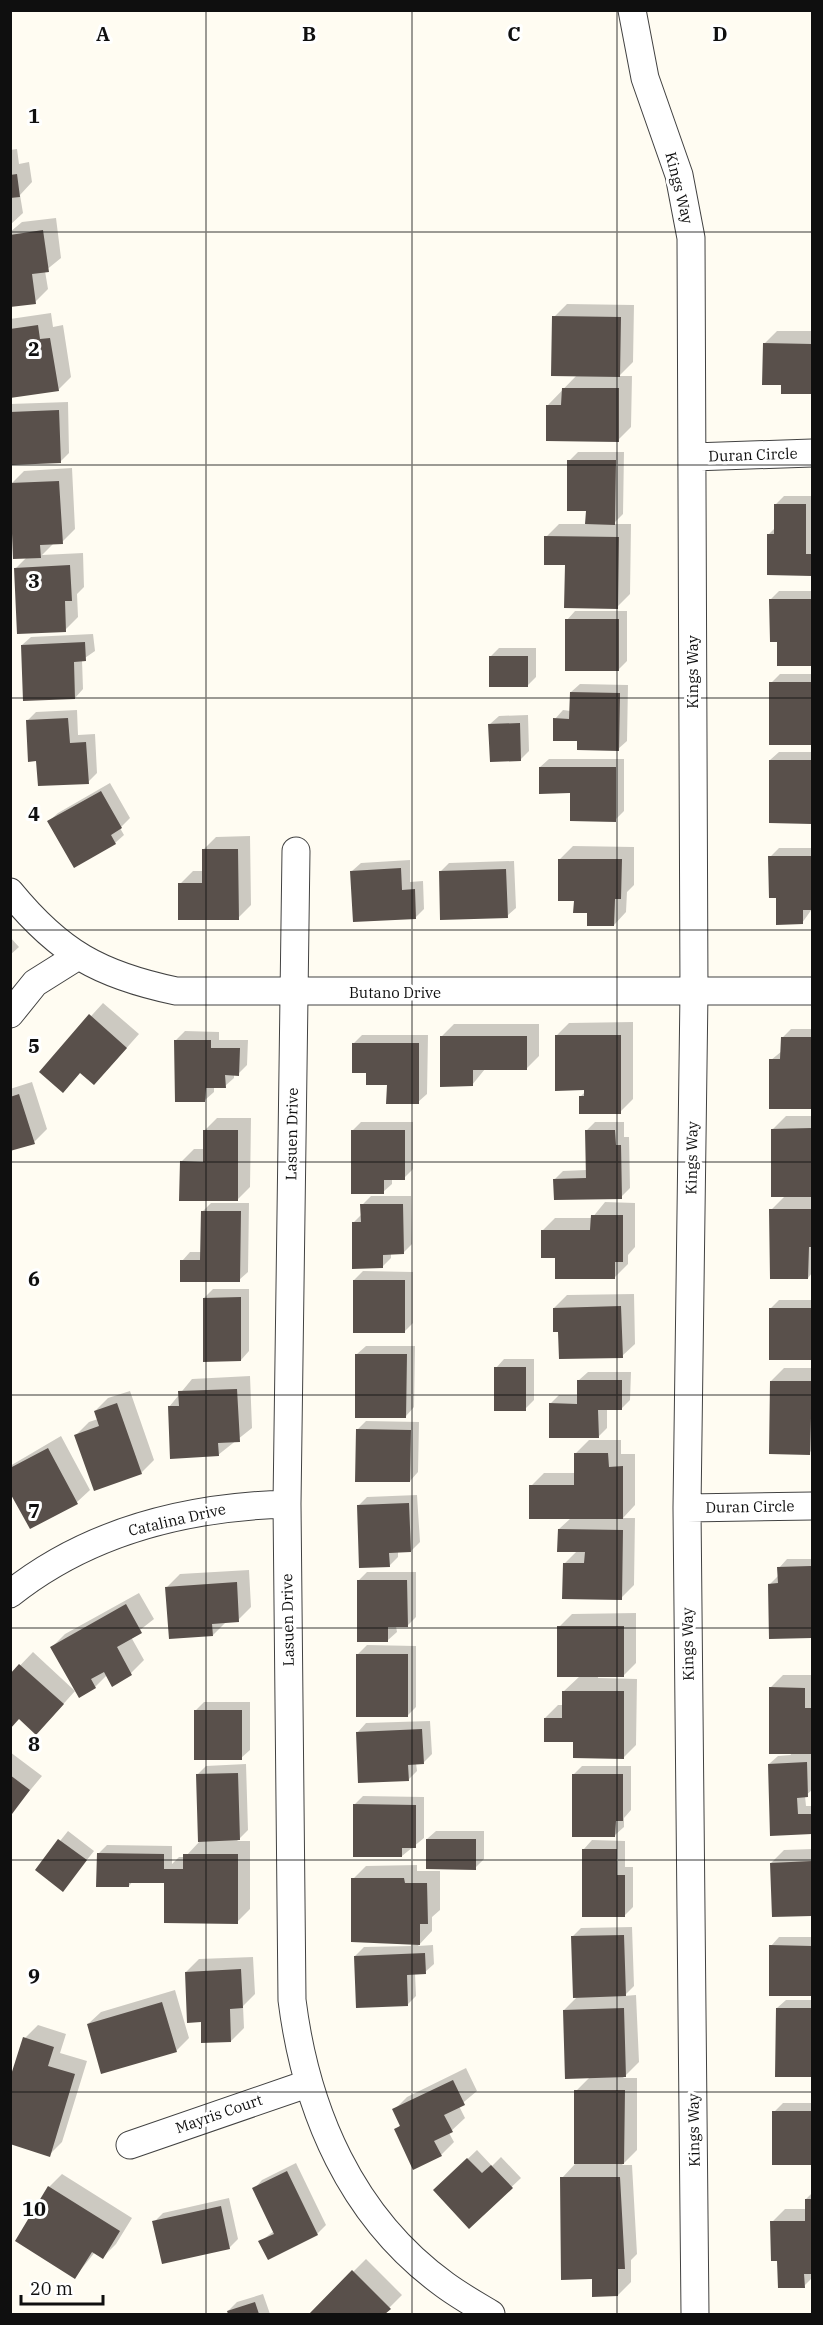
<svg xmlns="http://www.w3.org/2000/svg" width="823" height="2325" font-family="'IBM Plex Serif',serif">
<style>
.shadow{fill:#0003}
.building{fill:#59504b}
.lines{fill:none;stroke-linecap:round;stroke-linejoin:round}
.minor-casing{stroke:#424242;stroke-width:29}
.minor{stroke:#fff;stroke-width:27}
.grid{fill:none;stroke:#0f0f0f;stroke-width:1.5;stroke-opacity:0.55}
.labels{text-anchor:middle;stroke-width:6;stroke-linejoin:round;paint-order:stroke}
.street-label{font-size:15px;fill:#0f0f0f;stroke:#fff}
.grid-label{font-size:20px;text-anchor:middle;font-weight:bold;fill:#0f0f0f;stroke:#fff;stroke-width:6;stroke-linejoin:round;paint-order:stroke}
</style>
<rect width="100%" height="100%" fill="#fffcf2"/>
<path class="shadow" d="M17,149L19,164L29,162L32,182L20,195L23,213L10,225V150Z
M56,218L61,258L45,271L48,289L35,302L10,306V232L22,222Z
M567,304L634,305L633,362L619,376H632L631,427L618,440L548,405L577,375L554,317Z
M51,313L53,327L63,325L71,377L58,390L10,397V319Z
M777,331H812V393H783L782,384L764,344Z
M68,402L69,453L61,461L10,463V404Z
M578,452H624L623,514L613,524H631L630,594L617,607L566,563L546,537L559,524H587V509L569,461Z
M72,468L75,529L62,542L53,544L42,555L83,553L84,587L77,594L78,617L65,630L15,569L27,557L11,484L24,471Z
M784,496H812V574H769L768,535L775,528V505Z
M779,591H812L811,665L778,641L771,599Z
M575,611H627V661L618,670L567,620Z
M93,634L95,651L82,660L83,689L75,698L22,645L31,637Z
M499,648H536V677L527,686L490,657Z
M780,674H812V744L770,743L771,683Z
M580,684L628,685L627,741L618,749L579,740L555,719L563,710L571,711V692Z
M77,710L78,735L95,734L97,773L88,782L38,760L27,721L36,712Z
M528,715L529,751L521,759L490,724L499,716Z
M779,752H812V822H770V760Z
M549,759H624V811L615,820L540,767Z
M110,783L130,818L120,828L124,835L115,843L49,821L58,813Z
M250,836L251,905L238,918L180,884L193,871H203V850L216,837Z
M573,846L634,847V885L627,892L626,912L614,925L588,912L575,899L560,859Z
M779,848H812V909L802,923L777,896L770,857Z
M410,860V882L423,881L424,909L416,917L352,871L361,863Z
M514,861L516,908L507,916L440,872L449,863Z
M10,937L19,947L10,955Z
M103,1003L139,1034L107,1070L41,1071Z
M633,1022V1099L620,1112L580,1097L586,1091L556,1036L569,1023Z
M454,1024H539V1056L526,1069H485L472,1085L441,1037Z
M791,1029H812V1107H771V1060L782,1051V1038Z
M185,1031L219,1032V1040H248L247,1065L238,1074H234V1078L225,1086H214V1092L205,1100L176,1040Z
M362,1035H428L427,1094L418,1102L367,1071L353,1044Z
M32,1082L47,1129L34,1142L10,1150V1089Z
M786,1116H812V1273L808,1278L771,1210L785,1196L773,1129Z
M217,1118H251L250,1187L237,1200L181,1162L194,1149H204V1131Z
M361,1122H413V1169L404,1178H392V1184L383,1192L352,1131Z
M595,1122H624V1137H629L630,1188L621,1197L555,1179L563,1171L587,1170L586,1131Z
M371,1196H411L412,1244L403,1253H391V1258L382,1267L354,1222L362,1214V1205Z
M605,1202L635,1203V1247L628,1255V1264L615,1277L557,1256L542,1231L555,1218H592Z
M211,1203H249L248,1272L239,1280L182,1261L190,1252H202V1212Z
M363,1271L413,1272V1323L405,1331L354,1280Z
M213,1289H249V1351L241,1360L204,1298Z
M634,1294L635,1344L622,1356L560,1330L554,1308L567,1295Z
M779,1300H812V1359H770V1309Z
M366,1346H415L414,1407L406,1416L357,1354Z
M504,1359H534V1400L525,1409L496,1368Z
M784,1368H812V1450L809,1453L771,1381Z
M588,1372H631L630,1400L621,1409H607V1428L598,1437L550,1404L559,1395H579V1380Z
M250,1376L252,1428L218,1455L169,1407L192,1379Z
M130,1391L154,1460L141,1473L76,1435L89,1422L98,1419L95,1411L108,1398Z
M366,1421L419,1422L418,1472L410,1481L357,1430Z
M61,1436L90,1490L77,1502L10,1490V1466Z
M589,1440H621V1454H635V1505L623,1518H635L634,1585L621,1598L564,1564L577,1551L559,1529L571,1518L531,1486L544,1473H576V1453Z
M417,1495L420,1542L411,1551H398V1557L389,1566L358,1506L367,1497Z
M787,1559H812V1637L771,1638L770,1584L779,1575V1568Z
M249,1570L251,1607L238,1620L226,1622L213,1635L167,1587L180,1574Z
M367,1572H416V1617L407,1626H396L397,1632L388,1640L358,1581Z
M139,1593L154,1619L131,1637L144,1660L131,1673L112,1685L107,1675L95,1687L52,1647L65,1634Z
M636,1613V1663L623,1676H598V1678L637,1679L636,1745L623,1758L575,1741L545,1718L558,1705H564V1691L580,1676L559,1627L572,1614Z
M367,1645L416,1646V1707L407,1716L358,1654Z
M33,1652L75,1691L49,1720L10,1676Z
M783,1675H812V1790L805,1796L806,1806H812V1833L772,1834L769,1764L778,1756L791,1755L770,1688Z
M204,1702H250V1750L241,1758L195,1711Z
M430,1721L432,1754L423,1763H416L417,1771L408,1780L358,1732L366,1723Z
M10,1752L42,1776L12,1812L10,1811Z
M246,1764L248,1830L237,1841H250V1909L237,1922L166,1879L133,1881L129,1886L98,1854L107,1845L172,1846V1864L179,1857H185L200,1841L197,1775L206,1766Z
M582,1766H631V1810L624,1818V1827L615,1835L573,1775Z
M363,1796L424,1797V1838L402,1856L354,1805Z
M68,1831L94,1851L63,1890L37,1870Z
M436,1831H484V1859L475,1868L427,1839Z
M592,1840L625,1841V1867H633V1907L624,1916L584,1849Z
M812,1849V1914L773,1916L771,1863L784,1850Z
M417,1865V1871H440V1910L432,1917V1931L418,1946L433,1945L434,1964L425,1972L415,1973L416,1996L407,2005L355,1956L364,1947L411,1946V1944L353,1879L366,1866Z
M632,1927L634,1986L624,1996L636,1995L639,2062L623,2078H637V2150L622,2165H632L637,2254L631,2260V2282L618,2295L593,2278L562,2178L575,2164L576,2091L590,2077L564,2010L578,1996L572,1937L581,1928Z
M779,1937H812V1995L770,1994L771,1946Z
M253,1957L255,1994L243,2006L244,2028L231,2041L202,2020L186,1972L199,1959Z
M175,1990L189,2038L176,2051L88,2024L101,2012Z
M786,2000H812V2076L777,2075V2008Z
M38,2025L66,2034L60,2053L87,2061L62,2142L49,2155L25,2038Z
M466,2068L477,2091L459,2106L465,2118L449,2133L454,2142L441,2155L396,2130L401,2124L394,2110L407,2097Z
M783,2103H812V2164H774V2112Z
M477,2150L492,2166L501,2157L521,2178L469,2227L435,2190Z
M296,2163L326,2225L317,2234L260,2242L274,2231L254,2189L262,2180Z
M62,2174L132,2218L116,2244L103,2257L95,2252L75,2277L49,2187Z
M812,2193V2278L804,2286L779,2260L772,2222L785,2209H807L806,2199Z
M229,2198L238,2239L229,2248L154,2222L163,2213Z
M366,2259L402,2295L383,2314H311Z
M263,2294L270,2314H229L228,2311L237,2302Z"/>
<path class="building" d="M17,174L20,197L10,198V175Z
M43,230L49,272L32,274L36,304L10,307V235Z
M552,316L621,317L620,377L551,376Z
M38,325L40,339L50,338L59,391L10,398V329Z
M763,343L812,344V394H781V385H762Z
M562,388H619V442L546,441V405H561Z
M59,410L61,463L10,465V412Z
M567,460H616L615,525L585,524L586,511H567Z
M59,481L63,544L40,545L41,558L13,559L10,483Z
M774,504H806V554H812V576L767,575V534H774Z
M544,536L619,537L618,609L564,608L565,565H544Z
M70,565L72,601H65L66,632L17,634L14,568Z
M769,599H812V666H777V642H770Z
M565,619H619V671H565Z
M85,642L86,661L74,662L75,699L23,701L21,645Z
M489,656H528V687H489Z
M769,682H812V745H769Z
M570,692L620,693L619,751L577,750V741H553V718L569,719Z
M68,718L70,743L86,742L89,784L38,786L36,761L28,762L26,720Z
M520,723L521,761L490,762L488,724Z
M769,760H812V824L769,823Z
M539,767H616V822L570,821V793L539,794Z
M101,791L122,828L111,835L116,844L74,868L47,821Z
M202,849H238L239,920H178V883H202Z
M768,856H812V910H803V924L776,925V898H769Z
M558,859H622L621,899H615L614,926H587V913H573L574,901H558Z
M401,868L402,890L415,889L416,919L353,922L350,871Z
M506,869L508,918L440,920L439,871Z
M89,1014L127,1048L94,1085L80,1073L63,1093L39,1072Z
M555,1035H621V1114H579V1096H584V1090L555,1091Z
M440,1036H527V1070H473V1086L440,1087Z
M781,1037H811L812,1109H769V1059H780Z
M174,1040H211V1048H240L239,1076L225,1075L226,1088H206L205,1102H175Z
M352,1043H419V1104H386L387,1085H366V1073H352Z
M19,1094L35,1144L10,1151V1097Z
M812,1128V1197H771V1129Z
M203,1130H238V1201H179L180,1161L203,1162Z
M351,1130H405V1180H384V1194H351Z
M585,1130H615L616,1145H621L622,1199L554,1200L553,1179L586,1178Z
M360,1204H403L404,1254L383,1255V1268L352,1269V1222H361Z
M769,1209H812V1247H809L808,1279H770Z
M201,1211H241L240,1282H180V1260H200Z
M591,1215H623V1262H615V1279H555V1258H541V1230H590Z
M353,1280H405V1333H353Z
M241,1297V1361L203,1362V1298Z
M621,1306L623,1358L559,1359L558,1332H553V1308Z
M769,1308H812V1360H769Z
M355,1354H407L406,1418H355Z
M494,1367H526V1411H494Z
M577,1380H622V1410H598L599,1438H549V1403L577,1404Z
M770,1381H812L810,1455L769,1454Z
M237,1389L240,1442L218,1443L219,1456L170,1459L168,1406H179L178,1391Z
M117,1403L142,1474L94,1491L74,1435L99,1426L94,1411Z
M356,1429L411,1430L410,1482H355Z
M48,1448L78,1504L30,1529L10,1493V1468Z
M574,1453H608L609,1467L623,1466V1519H529V1485H574Z
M409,1503L411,1552L389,1553L390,1567L359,1568L357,1505Z
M558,1529L623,1530L622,1600L562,1599L563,1563H584L585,1552H557Z
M811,1566L812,1638L769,1639L768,1584L778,1583L777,1567Z
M357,1580H407L408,1627H388V1642H357Z
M237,1582L239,1622L212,1624L213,1636L169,1639L165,1587Z
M126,1604L142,1633L117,1647L132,1675L112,1687L104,1672L91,1679L96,1688L79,1698L50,1647Z
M557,1626H624V1677H557Z
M356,1654H408V1717H356Z
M19,1664L64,1704L36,1735L19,1719L10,1729V1674Z
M769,1687L805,1688V1708H812V1754H769Z
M562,1691H624V1759L573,1758V1742H544V1718H562Z
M194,1710H242V1760H194Z
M422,1729L424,1764L408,1765L409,1781L358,1783L356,1732Z
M807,1762L808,1797L797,1798L798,1814H812V1834L770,1836L768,1764Z
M238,1773L240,1840L198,1842L196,1774Z
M572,1774H623V1821H616L615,1837H572Z
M10,1775L30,1790L12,1814L10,1812Z
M353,1804L416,1805V1848H402V1857H353Z
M58,1839L87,1860L63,1892L35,1870Z
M426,1839H476V1870L426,1869Z
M582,1849H617V1875H625V1917H582Z
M97,1853L164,1854V1869H183V1854H238V1924L164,1923V1883H129V1887H96Z
M812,1861V1916L772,1917L770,1863Z
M351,1878H404L405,1883H427L428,1924H420V1945L351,1942Z
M624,1935L626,1996L573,1998L571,1936Z
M769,1945L812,1946V1996H769Z
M425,1953L426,1974L407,1975L408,2006L356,2008L354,1956Z
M241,1969L243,2008L230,2009L231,2042L201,2043V2022L187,2023L185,1972Z
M162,2002L177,2052L101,2074L87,2024Z
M624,2008L626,2077L565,2079L563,2010Z
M776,2008H812V2077H775Z
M23,2037L54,2047L48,2066L75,2074L50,2157L10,2144V2078Z
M453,2080L465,2105L444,2115L453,2132L434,2141L442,2156L413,2170L394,2129L400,2126L392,2109Z
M574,2090H625L624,2164H574Z
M772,2111H812V2165H772Z
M467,2158L482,2173L491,2165L513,2188L469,2229L433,2190Z
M287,2171L318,2235L268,2260L258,2241L274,2234L252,2188Z
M560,2177H620L625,2269H618V2296L592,2297V2279L561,2280Z
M48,2186L120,2231L103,2259L92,2252L75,2279L15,2241Z
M805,2199H812V2274H804L805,2288H778L777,2261H771L770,2221H805Z
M221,2206L230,2249L162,2264L152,2221Z
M352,2270L391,2309L385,2314H309Z
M255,2302L259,2314H228L227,2311Z"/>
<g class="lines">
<defs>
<path id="minor" d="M632,10L645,78L679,175L691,238L694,992L687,1508L695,2314
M693,457L812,453
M296,851L287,1504L292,2000C306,2111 351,2217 445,2285C460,2296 476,2305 491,2314
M10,892C60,953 100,975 176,991H812
M10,1014L35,983L78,956
M687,1508L812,1506
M10,1594C89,1531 188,1507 287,1504
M130,2145L307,2084"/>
</defs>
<use href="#minor" class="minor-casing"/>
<use href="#minor" class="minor"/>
</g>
<path class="grid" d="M206,10V2314M412,10V2314M617,10V2314M10,232H812M10,465H812M10,698H812M10,930H812M10,1162H812M10,1395H812M10,1628H812M10,1860H812M10,2092H812"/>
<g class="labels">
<g class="street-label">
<text transform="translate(679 188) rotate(76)" y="5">Kings Way</text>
<text transform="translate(753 455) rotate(-2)" y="5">Duran Circle</text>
<text transform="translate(693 672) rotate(-90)" y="5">Kings Way</text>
<text x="395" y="998">Butano Drive</text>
<text transform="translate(292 1134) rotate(-89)" y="5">Lasuen Drive</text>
<text transform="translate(692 1158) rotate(-89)" y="5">Kings Way</text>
<text transform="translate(750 1507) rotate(-1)" y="5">Duran Circle</text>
<text transform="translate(177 1520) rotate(-13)" y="5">Catalina Drive</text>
<text transform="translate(288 1620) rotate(-91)" y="5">Lasuen Drive</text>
<text transform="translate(688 1644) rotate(-91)" y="5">Kings Way</text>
<text transform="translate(219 2114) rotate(-19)" y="5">Mayris Court</text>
<text transform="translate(694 2130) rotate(-91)" y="5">Kings Way</text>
</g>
</g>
<g class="grid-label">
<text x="103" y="41">A</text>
<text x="309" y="41">B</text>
<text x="514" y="41">C</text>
<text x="720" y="41">D</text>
<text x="34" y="123">1</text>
<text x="34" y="356">2</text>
<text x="34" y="588">3</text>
<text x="34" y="821">4</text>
<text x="34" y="1053">5</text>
<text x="34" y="1286">6</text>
<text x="34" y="1518">7</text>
<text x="34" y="1751">8</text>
<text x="34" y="1983">9</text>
<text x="34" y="2216">10</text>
</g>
<rect width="823" height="2325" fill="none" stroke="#0f0f0f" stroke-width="24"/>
<path d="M21 2295v9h82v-9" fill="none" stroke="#0f0f0f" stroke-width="3"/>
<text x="30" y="2295" font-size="18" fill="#0f0f0f" stroke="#ffffff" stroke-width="4.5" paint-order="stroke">20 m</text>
</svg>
